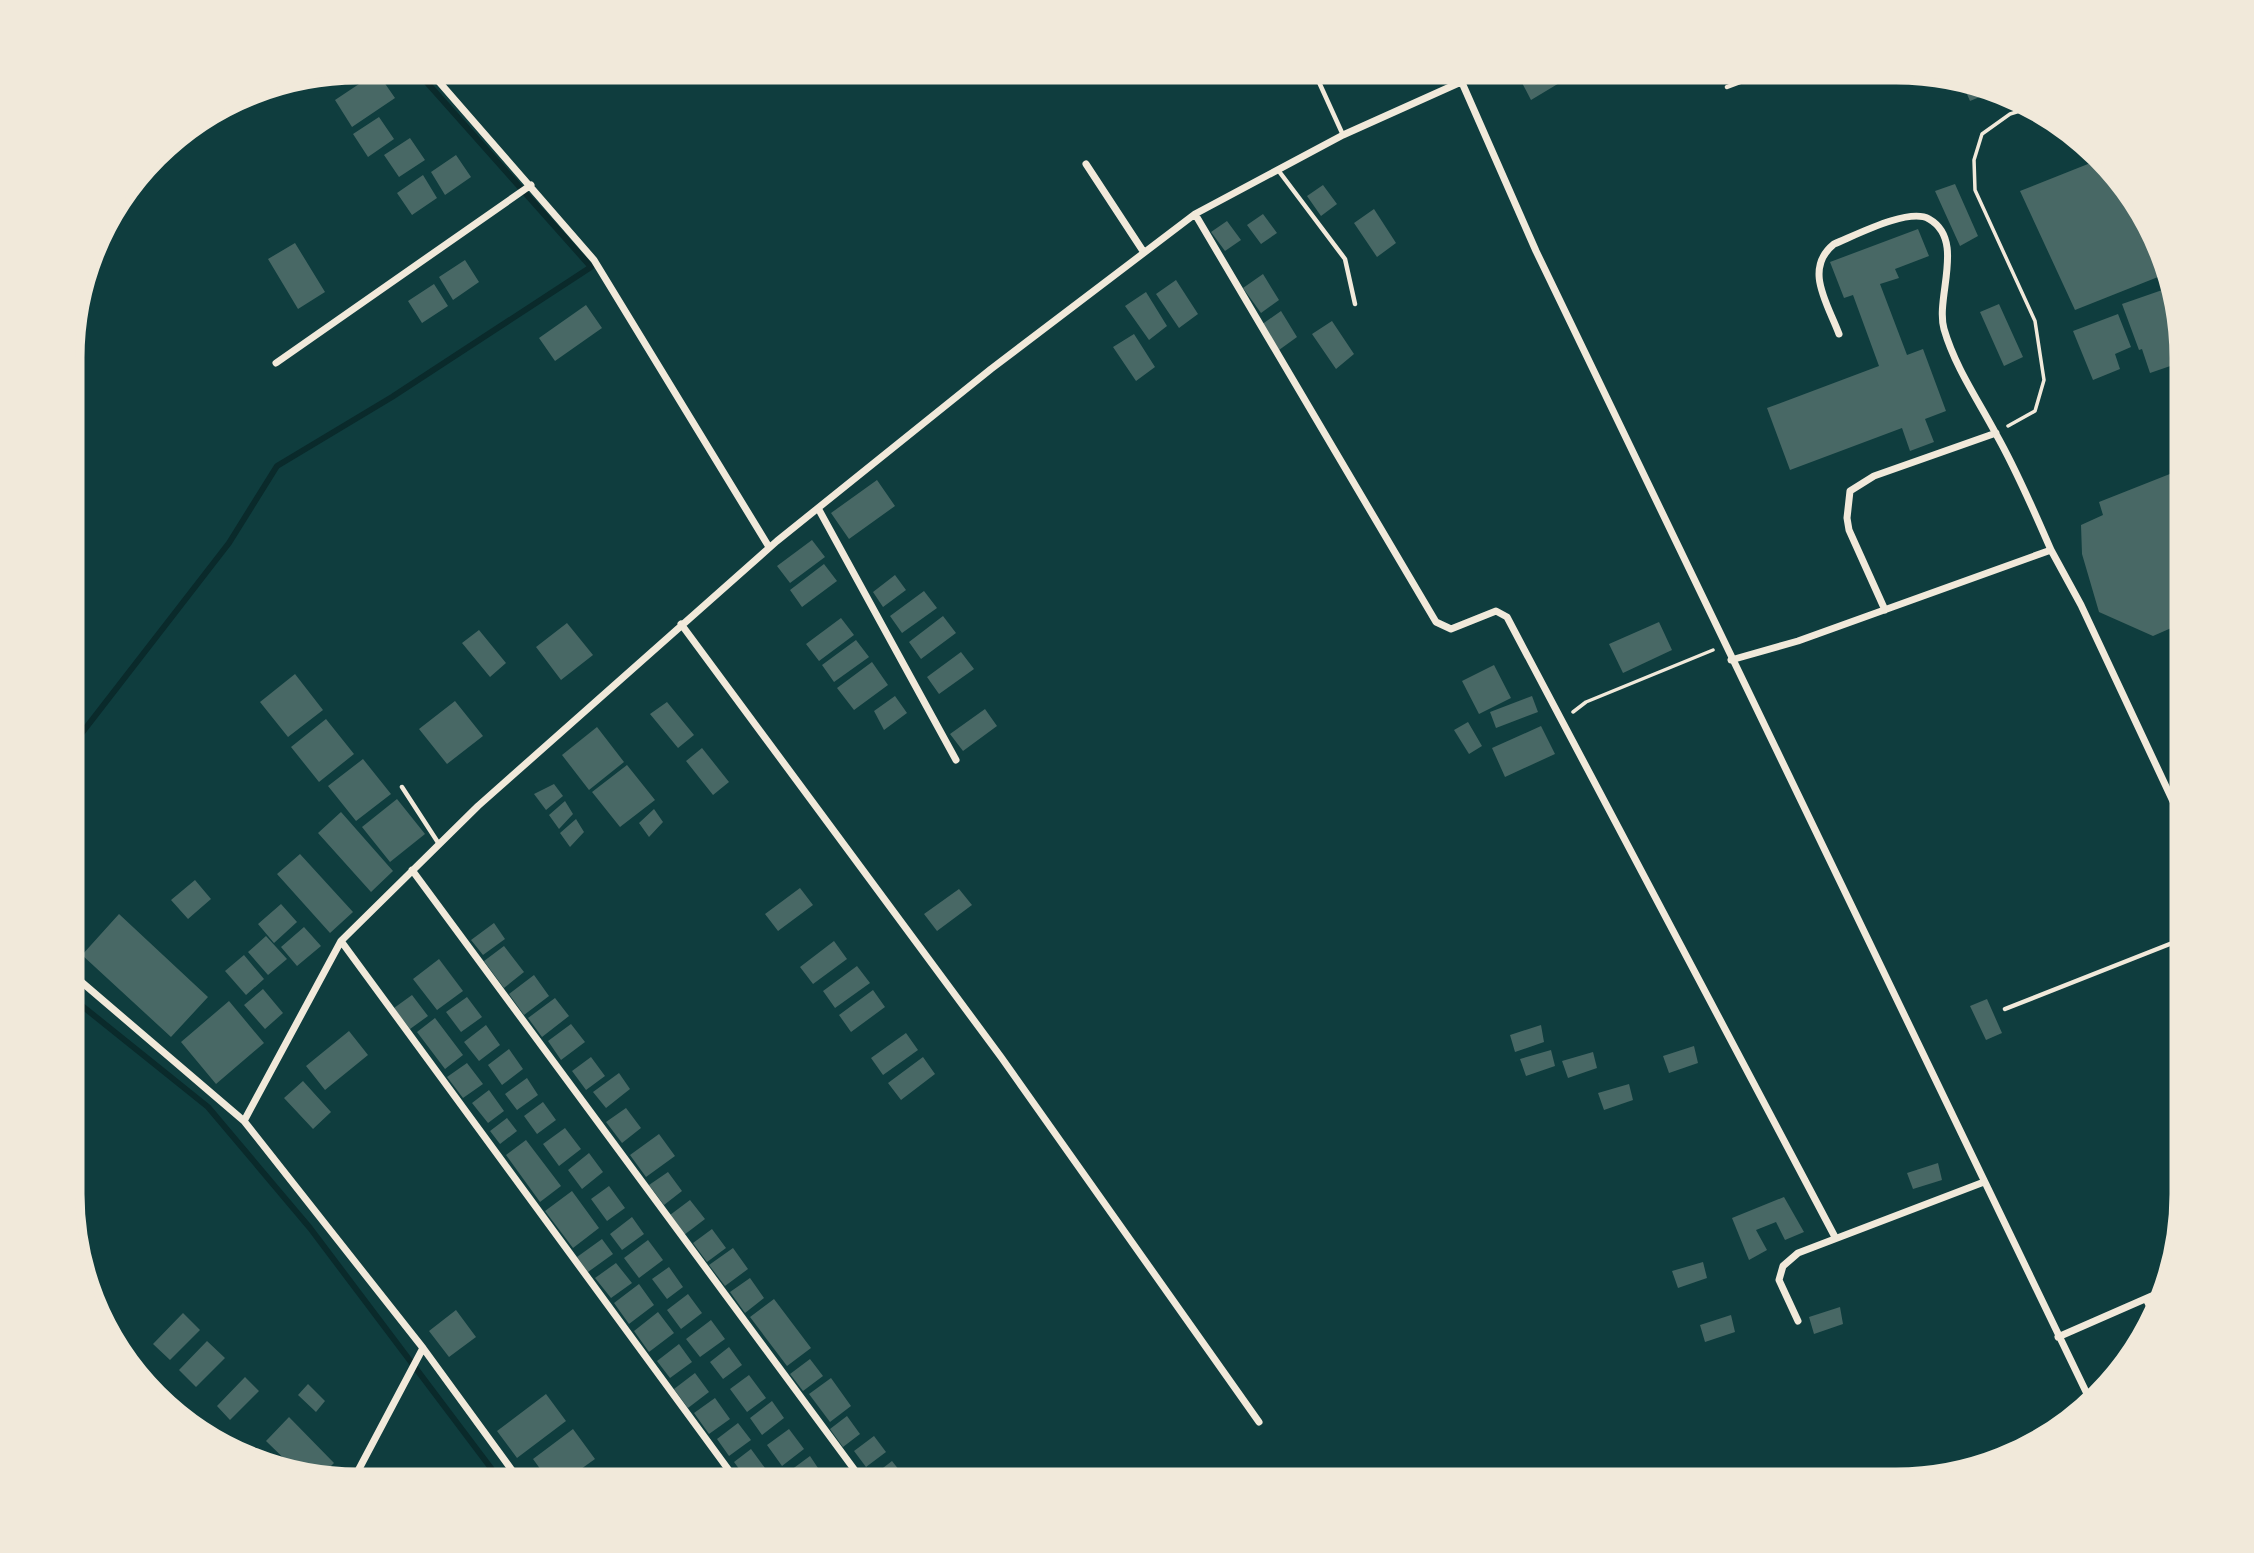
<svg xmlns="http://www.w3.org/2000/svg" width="2254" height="1553" font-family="'Noto Serif',serif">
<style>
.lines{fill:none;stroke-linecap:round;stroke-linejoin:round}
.stream{stroke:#0a2a2b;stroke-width:6}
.building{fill:#486865}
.path{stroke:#f1e9da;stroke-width:3.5}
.service{stroke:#f1e9da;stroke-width:4.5}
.minor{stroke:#f1e9da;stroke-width:7}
.rim{fill:none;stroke:#f1e9da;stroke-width:9}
</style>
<rect width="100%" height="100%" fill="#0f3d3e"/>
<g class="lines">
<path class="stream" d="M71,747L229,543L277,466L392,397L591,267L414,68
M71,997L208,1107L310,1228L503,1484"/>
</g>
<path class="building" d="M1533,69H1552L1561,82L1531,100L1518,75Z
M377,72L395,98L352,127L335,100Z
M1960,78L1989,84L1999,89L1970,101Z
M379,117L394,139L368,157L353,134Z
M410,138L425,160L399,177L384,155Z
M456,155L471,177L445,195L431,172Z
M2098,160L2123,190L2163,275L2075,310L2020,191Z
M423,175L437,198L412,215L397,193Z
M1955,184L1978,236L1960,246L1935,191Z
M1323,185L1337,204L1321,216L1307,196Z
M1374,209L1396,243L1377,257L1354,223Z
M1263,214L1277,233L1261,244L1247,225Z
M1227,221L1241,240L1225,251L1211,232Z
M1918,229L1929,256L1895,269L1899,278L1880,284L1907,355L1923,349L1946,411L1925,419L1934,442L1910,451L1902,428L1790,470L1767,408L1879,366L1853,295L1844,298L1830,262Z
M295,243L325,292L298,309L268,259Z
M465,260L479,282L453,300L439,277Z
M1263,274L1279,300L1261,313L1243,288Z
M1176,280L1198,314L1179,328L1156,294Z
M434,284L448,306L422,323L408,301Z
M2168,288L2184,334L2173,338L2182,362L2150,373L2142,349L2139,350L2122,304Z
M1146,292L1167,326L1149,340L1125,306Z
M1999,304L2023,357L2004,366L1980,312Z
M586,305L602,328L555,361L539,338Z
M1281,311L1297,337L1279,350L1261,325Z
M2118,314L2131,347L2115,354L2120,369L2093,380L2073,331Z
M1332,321L1354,354L1336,369L1312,334Z
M1134,334L1155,367L1136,381L1113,347Z
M2185,468V622L2153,636L2099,612L2082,554L2081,525L2103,515L2099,502Z
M877,480L895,506L849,539L831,513Z
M812,540L825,557L790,583L777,566Z
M824,564L837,581L802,607L790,590Z
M895,575L906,590L883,607L873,592Z
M924,591L937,608L902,633L890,616Z
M943,616L956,633L921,659L909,642Z
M841,618L854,635L819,661L806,644Z
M1659,622L1672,650L1623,673L1609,644Z
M567,623L593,655L561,680L536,647Z
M479,630L506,663L490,677L462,643Z
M856,640L869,657L834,682L822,665Z
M961,652L974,669L939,694L927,677Z
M872,662L888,685L854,710L837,688Z
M1494,665L1511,698L1479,714L1462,681Z
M295,674L323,710L288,737L260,702Z
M895,696L907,713L884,730L874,711Z
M1532,696L1538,712L1496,728L1490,712Z
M455,701L483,736L447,764L419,729Z
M667,702L694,735L678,748L650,714Z
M985,709L997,726L963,751L950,734Z
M326,719L354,754L319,782L291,747Z
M1468,722L1482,746L1469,754L1454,730Z
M1541,726L1555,754L1505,777L1492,748Z
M597,727L624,762L589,790L562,755Z
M702,748L729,782L713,795L686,761Z
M363,759L391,794L356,821L328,786Z
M627,765L655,800L620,827L592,792Z
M554,784L563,796L546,810L534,794Z
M397,799L425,834L390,862L362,827Z
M565,801L573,814L559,829L549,815Z
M654,809L663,822L649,837L639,823Z
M341,812L393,871L371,892L318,833Z
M576,819L584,832L570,847L560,833Z
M300,854L353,912L330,933L277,874Z
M195,880L211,899L188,919L171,900Z
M800,888L813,905L778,931L765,914Z
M959,889L972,905L937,931L924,914Z
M281,904L297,922L274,943L258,924Z
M119,914L208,997L171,1037L82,955Z
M494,923L505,939L483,955L471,940Z
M304,927L321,946L297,966L281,947Z
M266,936L287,959L268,975L248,952Z
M834,941L847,959L813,984L800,967Z
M504,946L524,972L504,988L484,961Z
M244,955L264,979L246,995L225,971Z
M439,959L463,991L437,1010L413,979Z
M857,966L870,983L835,1008L823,991Z
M534,975L549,996L524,1015L509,994Z
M263,989L283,1013L265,1029L244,1005Z
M873,990L885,1007L851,1032L839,1015Z
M412,995L428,1016L410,1029L394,1008Z
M467,997L482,1017L461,1032L446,1012Z
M555,998L569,1016L542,1037L528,1018Z
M1987,999L2002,1033L1986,1040L1970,1006Z
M229,1001L264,1043L216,1084L181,1042Z
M435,1018L463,1055L445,1069L417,1032Z
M571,1024L585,1042L561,1060L548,1041Z
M486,1025L500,1045L479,1061L464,1042Z
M1541,1025L1544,1042L1515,1052L1510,1035Z
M349,1031L368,1055L325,1090L306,1066Z
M906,1033L918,1050L883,1075L871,1058Z
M1694,1046L1698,1063L1669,1073L1663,1056Z
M509,1049L523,1069L502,1085L488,1065Z
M1551,1050L1555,1066L1526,1076L1520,1059Z
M1593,1052L1597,1068L1568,1078L1562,1061Z
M591,1057L605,1076L586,1090L572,1071Z
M923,1057L935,1074L901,1100L888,1083Z
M467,1063L483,1084L463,1098L447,1077Z
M619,1073L630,1089L606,1108L593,1092Z
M527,1078L538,1095L517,1110L505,1094Z
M303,1081L331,1112L313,1129L284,1098Z
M1629,1084L1633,1100L1604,1110L1598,1093Z
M489,1090L504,1111L488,1123L472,1103Z
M543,1102L556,1120L537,1134L524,1116Z
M626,1108L641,1128L622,1143L606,1122Z
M507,1118L517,1131L500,1144L490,1131Z
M565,1128L581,1149L559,1166L543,1144Z
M659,1134L675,1156L646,1177L630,1155Z
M526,1140L561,1186L540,1202L506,1155Z
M589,1153L603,1172L582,1189L568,1170Z
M1938,1163L1942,1180L1913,1189L1907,1173Z
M668,1172L682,1191L664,1205L649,1185Z
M609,1186L625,1208L607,1221L591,1199Z
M572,1191L599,1228L573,1248L545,1211Z
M1784,1197L1804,1232L1785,1240L1776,1222L1756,1230L1767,1250L1749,1260L1732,1218Z
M690,1200L705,1219L684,1235L670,1215Z
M632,1217L644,1234L622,1250L610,1234Z
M712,1229L726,1248L707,1262L693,1243Z
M602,1239L613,1254L588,1272L577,1257Z
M648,1240L663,1260L639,1278L624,1258Z
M733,1248L748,1269L725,1286L709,1265Z
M1703,1262L1707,1278L1678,1288L1672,1271Z
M616,1263L632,1283L611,1298L595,1278Z
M669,1267L683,1287L667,1299L652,1279Z
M750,1278L764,1298L745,1313L730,1292Z
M639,1284L654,1305L629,1324L614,1303Z
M688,1294L702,1313L681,1329L667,1310Z
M774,1299L811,1348L787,1366L750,1317Z
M1840,1307L1843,1324L1814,1334L1809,1317Z
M456,1310L476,1337L449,1357L429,1331Z
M658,1312L674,1333L649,1352L634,1331Z
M183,1313L200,1330L170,1360L153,1344Z
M1731,1315L1735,1332L1705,1342L1700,1325Z
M711,1320L725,1339L700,1357L686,1339Z
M207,1341L225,1358L196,1387L179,1370Z
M679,1344L692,1362L670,1378L657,1361Z
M729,1347L742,1365L723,1379L710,1362Z
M810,1359L823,1376L803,1391L790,1374Z
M695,1373L709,1392L688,1408L674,1389Z
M749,1375L766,1398L747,1412L730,1389Z
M245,1377L259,1391L230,1420L217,1406Z
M831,1378L851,1406L830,1422L809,1394Z
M308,1384L325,1401L316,1412L298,1395Z
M546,1394L566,1421L517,1458L497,1431Z
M715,1398L730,1419L709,1434L694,1413Z
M772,1401L784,1418L762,1435L750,1418Z
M847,1416L860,1434L843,1447L830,1429Z
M289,1417L334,1463L317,1480L302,1476L266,1441Z
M738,1423L751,1440L729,1456L717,1439Z
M573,1429L595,1459L560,1484H551L533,1459Z
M789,1429L804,1449L782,1466L767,1445Z
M874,1436L886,1452L866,1467L854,1451Z
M751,1449L765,1468L748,1481L734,1462Z
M810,1456L822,1474L808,1484H802L791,1470Z
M892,1461L907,1480L901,1484H875L870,1478Z"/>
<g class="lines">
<path class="path" d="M2008,426L2035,411L2044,380L2035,321L1975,190L1974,160L1982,134L2010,114L2033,107
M1573,712L1586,702L1713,650"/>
<path class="service" d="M1313,69L1343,135
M1727,87L1775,69
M1278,170L1345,259L1355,304
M402,787L439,844
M2005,1009L2185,938"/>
<path class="minor" d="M427,68L594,260L769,547
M1456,69L1536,251L2090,1400
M1086,164L1143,251
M1195,214L1436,622L1451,629L1496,611L1507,617L1835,1237
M1839,334C1828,304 1803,269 1834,244C1854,236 1909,207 1929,219C1966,240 1935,297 1944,329C1955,367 1978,400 1996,434C2017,471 2034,511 2051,550
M276,363L531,185
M818,508L956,760
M1885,610L1849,530L1847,518L1850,491L1874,476L1996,433
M681,624L1001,1057L1259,1422
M1731,660L1798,641L2051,550L2081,605L2185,827
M412,870L865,1484
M341,941L739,1484
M71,973L244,1121L423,1348L522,1484
M244,1121L341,941L478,806L777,541L991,369L1195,214L1343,135L1490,69
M2146,1299L2155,1316
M1798,1321L1779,1280L1783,1266L1798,1253L1984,1182
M2058,1337L2170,1288
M351,1484L423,1348"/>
</g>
<path d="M0 0H2254V1553H0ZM358 80H1896A278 278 0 0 1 2174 358V1194A278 278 0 0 1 1896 1472H358A278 278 0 0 1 80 1194V358A278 278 0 0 1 358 80Z" fill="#f1e9da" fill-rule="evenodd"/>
<path class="rim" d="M358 80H1896A278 278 0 0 1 2174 358V1194A278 278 0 0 1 1896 1472H358A278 278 0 0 1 80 1194V358A278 278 0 0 1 358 80Z"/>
</svg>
